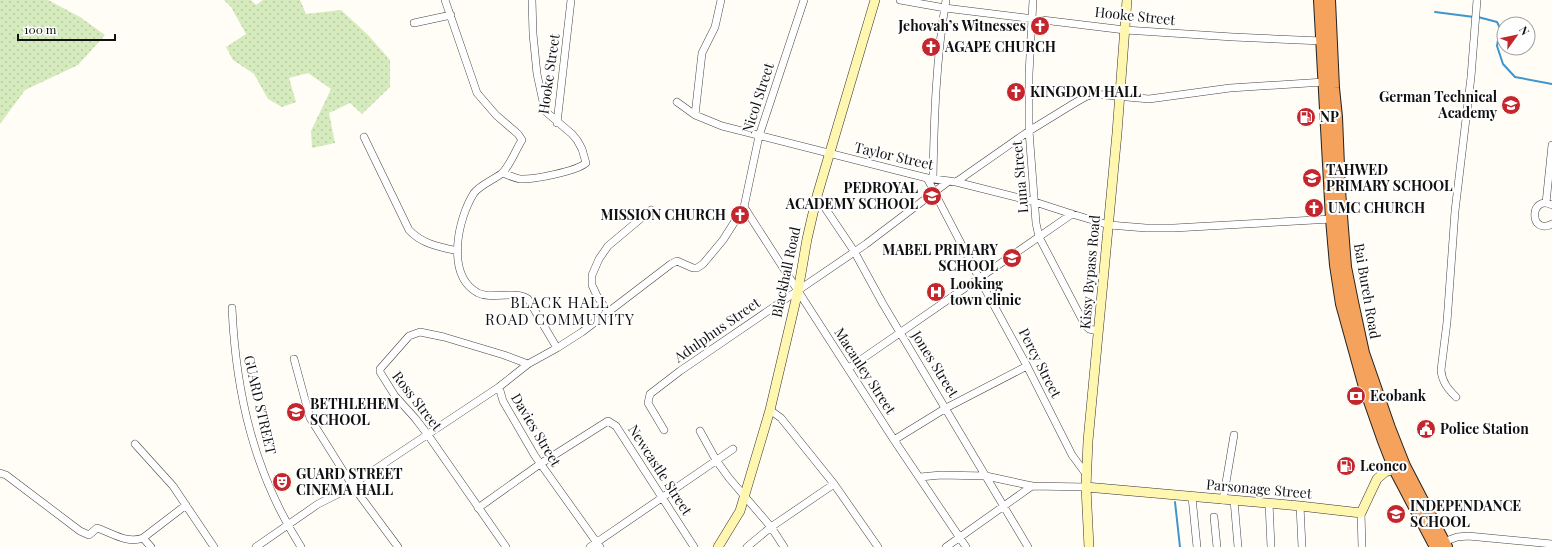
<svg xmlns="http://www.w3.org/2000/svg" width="1552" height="547" font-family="'Playfair Display',serif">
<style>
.grass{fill:url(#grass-dots)}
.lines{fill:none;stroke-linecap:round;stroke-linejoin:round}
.stream{stroke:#3f96cf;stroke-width:2}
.street-casing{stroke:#444;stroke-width:8}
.secondary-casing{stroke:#333;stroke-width:10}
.highway-casing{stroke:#222;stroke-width:14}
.street{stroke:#fff;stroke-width:7}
.secondary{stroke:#fff6b0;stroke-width:9}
.highway{stroke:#f5a25d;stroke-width:12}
.labels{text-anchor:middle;stroke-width:4;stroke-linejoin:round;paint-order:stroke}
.street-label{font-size:14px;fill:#111;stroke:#fff}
.poi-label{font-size:14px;font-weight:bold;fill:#111;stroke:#fff;text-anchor:start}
.neighbourhood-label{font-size:15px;letter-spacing:1px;fill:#111;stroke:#fff}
</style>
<defs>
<pattern id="grass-dots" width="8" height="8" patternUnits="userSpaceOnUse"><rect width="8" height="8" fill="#d5ebbd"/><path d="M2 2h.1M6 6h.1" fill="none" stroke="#b6c8a1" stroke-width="1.8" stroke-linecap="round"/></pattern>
</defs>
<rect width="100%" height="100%" fill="#fffdf5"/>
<path class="grass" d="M0,0H48L80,17L105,35L78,65L25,90L0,124Z
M224,0H251L256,5L263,0H300L306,14L341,10L368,35L390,60V87L362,114L350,103L329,113L335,143L312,148L311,131L331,89L308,73L289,78L296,102L282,107L268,99L254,74L233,60L226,47L246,34L231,7Z"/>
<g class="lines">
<path class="stream" d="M1435,12L1474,17
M1478,17L1497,22L1500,28L1497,46L1503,64L1515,77L1552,84
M1175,502L1180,547"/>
<defs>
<path id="street" d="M445,0L477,93L496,115L518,134L522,140C516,149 509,168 501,174C493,180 480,185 474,193C458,218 445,275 478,293C492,300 516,290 528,299L557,348
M900,0L945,8L1125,30L1233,37L1322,41
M1033,0L1029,74V131L1036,223L1039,237L1085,325L1089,329L1098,331
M414,23L451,15
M677,102L695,115L722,126L927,178L956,182L1035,202L1072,214L1109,225L1146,228H1174L1332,219
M695,115L702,53L715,27L721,0
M557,123L571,0
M364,137L409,230C422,244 439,247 458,251
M503,173C508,175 514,178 520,179C533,180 577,171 586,163L582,149L577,140L572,134L545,111L537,74L533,34L532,0
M927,178L979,278L1027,366L1072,455L1086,474
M933,179C934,119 936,59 946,0
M956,182L1029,131L1073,104L1085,97L1094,94L1149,99L1230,88L1324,82
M817,196L854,251L883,304L1028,547
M1546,203L1552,145
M1552,205C1529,194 1529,236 1552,224
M744,207L894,440L966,547
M232,308C236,394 254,473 301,547
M608,312L597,296L592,285V275L599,259L608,246L651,210
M294,359L310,418L352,485L398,547
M849,368L1072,214
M499,387L503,401L535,456L600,547
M1456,397C1448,389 1442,382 1441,370L1447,322L1455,211L1471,77L1477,0
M770,410L781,418L834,484L878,547
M664,430L648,403L650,394L680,371L866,244L949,181
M700,431L716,460L729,478L771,527L784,547
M894,440L946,408L1027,366
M135,444L173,486L214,547
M0,473L6,475L80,531L89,535L97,528C112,533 127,544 143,538L186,505
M920,477L941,475L986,476L1032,486L1086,487
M1192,497L1197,547
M1223,500L1234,435
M1234,500L1238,547
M1269,503L1271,547
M1300,506L1302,547
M478,508L540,464L608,421L616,426L694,547
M1361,513L1362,547
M1214,517L1217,547
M143,538L151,547
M1441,543L1457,537L1468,536L1552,544
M256,547L318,504L338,494L499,387L528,364L557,348L582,332L671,264L677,261L693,268H697L703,264L723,240L744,207L759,136L804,0
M506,547L428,435L415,418L395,396L380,372V369L409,336L420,332L444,337L504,355L528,364
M590,547L733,449
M747,547L771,527L834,484
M946,547L1032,486"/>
<path id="secondary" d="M1086,487L1300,506L1361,513L1377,479L1385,472L1401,467
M718,547L740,511L770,410L798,291L807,239L817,196L875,0
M1089,547L1086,487L1088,441L1117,133L1127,0"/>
<path id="highway" d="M1320,0L1332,219L1336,265L1342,304L1365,387L1384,441L1395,469L1436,547
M1329,0L1333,88L1336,117L1339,190L1345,267L1352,302L1363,353L1389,428L1404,466L1446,547"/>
</defs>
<use href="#street" class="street-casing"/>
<use href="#secondary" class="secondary-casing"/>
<use href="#highway" class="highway-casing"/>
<use href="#street" class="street"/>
<use href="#secondary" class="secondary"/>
<use href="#highway" class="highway"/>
</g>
<defs>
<symbol id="church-disc" viewBox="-11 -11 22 22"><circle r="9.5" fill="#c4262e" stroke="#fff"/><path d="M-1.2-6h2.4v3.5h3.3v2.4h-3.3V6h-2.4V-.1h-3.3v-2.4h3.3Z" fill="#fff"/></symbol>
<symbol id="university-disc" viewBox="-11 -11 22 22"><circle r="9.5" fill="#c4262e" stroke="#fff"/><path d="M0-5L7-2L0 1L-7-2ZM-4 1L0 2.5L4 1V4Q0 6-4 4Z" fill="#fff"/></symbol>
<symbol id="fuel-disc" viewBox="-11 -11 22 22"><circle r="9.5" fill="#c4262e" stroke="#fff"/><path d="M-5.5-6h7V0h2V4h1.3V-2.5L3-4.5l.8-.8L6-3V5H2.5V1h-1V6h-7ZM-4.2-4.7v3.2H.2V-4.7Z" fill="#fff"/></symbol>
<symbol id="school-disc" viewBox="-11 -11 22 22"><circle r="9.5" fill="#c4262e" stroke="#fff"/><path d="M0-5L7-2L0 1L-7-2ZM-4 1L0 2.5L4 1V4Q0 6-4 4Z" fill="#fff"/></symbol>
<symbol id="hospital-disc" viewBox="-11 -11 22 22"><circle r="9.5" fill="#c4262e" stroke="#fff"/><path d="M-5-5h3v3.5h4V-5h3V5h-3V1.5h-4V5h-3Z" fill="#fff"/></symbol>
<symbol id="bank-disc" viewBox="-11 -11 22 22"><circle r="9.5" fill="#c4262e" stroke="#fff"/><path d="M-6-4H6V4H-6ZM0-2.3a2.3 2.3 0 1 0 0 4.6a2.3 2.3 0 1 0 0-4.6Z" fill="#fff"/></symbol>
<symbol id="civic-disc" viewBox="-11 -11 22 22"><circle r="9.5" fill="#c4262e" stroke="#fff"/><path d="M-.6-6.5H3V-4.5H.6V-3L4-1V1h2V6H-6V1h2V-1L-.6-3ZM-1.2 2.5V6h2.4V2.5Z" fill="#fff"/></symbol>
<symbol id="theatre-disc" viewBox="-11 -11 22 22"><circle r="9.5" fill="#c4262e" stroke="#fff"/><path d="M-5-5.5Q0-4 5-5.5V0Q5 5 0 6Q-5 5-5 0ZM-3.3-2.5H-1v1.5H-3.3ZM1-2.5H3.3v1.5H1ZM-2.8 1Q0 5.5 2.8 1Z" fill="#fff"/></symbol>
</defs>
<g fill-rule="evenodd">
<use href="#church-disc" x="1029" y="15" width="22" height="22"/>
<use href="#church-disc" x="920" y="36" width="22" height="22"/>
<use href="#church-disc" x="1005" y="81" width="22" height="22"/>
<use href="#university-disc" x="1500" y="94" width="22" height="22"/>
<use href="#fuel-disc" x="1295" y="106" width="22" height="22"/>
<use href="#school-disc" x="1301" y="167" width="22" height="22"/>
<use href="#school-disc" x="921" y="185" width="22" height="22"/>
<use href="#church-disc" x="1303" y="197" width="22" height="22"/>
<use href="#church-disc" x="729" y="204" width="22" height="22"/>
<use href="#school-disc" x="1001" y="247" width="22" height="22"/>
<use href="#hospital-disc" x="925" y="281" width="22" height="22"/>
<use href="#bank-disc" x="1345" y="385" width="22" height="22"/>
<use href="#school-disc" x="285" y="401" width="22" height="22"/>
<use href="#civic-disc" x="1415" y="418" width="22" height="22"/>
<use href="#fuel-disc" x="1335" y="455" width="22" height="22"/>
<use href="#theatre-disc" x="271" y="471" width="22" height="22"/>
<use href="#school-disc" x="1385" y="503" width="22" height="22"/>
</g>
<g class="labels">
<g class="street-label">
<text transform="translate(1135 16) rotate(6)" y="5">Hooke Street</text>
<text transform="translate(549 74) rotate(-82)" y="5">Hooke Street</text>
<text transform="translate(758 98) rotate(-72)" y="5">Nicol Street</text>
<text transform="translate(894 156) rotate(13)" y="5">Taylor Street</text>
<text transform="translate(1020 177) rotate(-95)" y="5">Luna Street</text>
<text transform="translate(786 272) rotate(-78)" y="5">Blackhall Road</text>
<text transform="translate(1090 272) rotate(-85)" y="5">Kissy Bypass Road</text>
<text transform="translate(1367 291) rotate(80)" y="5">Bai Bureh Road</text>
<text transform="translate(717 330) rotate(-35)" y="5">Adulphus Street</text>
<text transform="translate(1040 363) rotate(63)" y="5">Percy Street</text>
<text transform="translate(935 364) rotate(58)" y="5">Jones Street</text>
<text transform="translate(865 371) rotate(57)" y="5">Macauley Street</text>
<text transform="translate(417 401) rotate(52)" y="5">Ross Street</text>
<text transform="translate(260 405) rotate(77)" y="5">GUARD STREET</text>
<text transform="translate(536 430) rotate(59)" y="5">Davies Street</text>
<text transform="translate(660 470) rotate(57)" y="5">Newcastle Street</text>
<text transform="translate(1259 489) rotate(5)" y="5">Parsonage Street</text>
</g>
<g class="poi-label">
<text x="1026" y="31" text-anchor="end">Jehovah’s Witnesses</text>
<text x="945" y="52">AGAPE CHURCH</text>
<text x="1030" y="97">KINGDOM HALL</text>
<text x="1497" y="102" text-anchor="end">German Technical<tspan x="1497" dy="16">Academy</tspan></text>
<text x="1320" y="122">NP</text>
<text x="1326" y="175">TAHWED<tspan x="1326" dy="16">PRIMARY SCHOOL</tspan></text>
<text x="918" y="193" text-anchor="end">PEDROYAL<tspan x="918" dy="16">ACADEMY SCHOOL</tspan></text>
<text x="1328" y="213">UMC CHURCH</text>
<text x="726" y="220" text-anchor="end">MISSION CHURCH</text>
<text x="998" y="255" text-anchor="end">MABEL PRIMARY<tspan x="998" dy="16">SCHOOL</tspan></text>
<text x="950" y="289">Looking<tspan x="950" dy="16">town clinic</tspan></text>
<text x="1370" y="401">Ecobank</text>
<text x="310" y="409">BETHLEHEM<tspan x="310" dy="16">SCHOOL</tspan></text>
<text x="1440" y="434">Police Station</text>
<text x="1360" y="471">Leonco</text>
<text x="296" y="479">GUARD STREET<tspan x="296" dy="16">CINEMA HALL</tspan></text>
<text x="1410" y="511">INDEPENDANCE<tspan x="1410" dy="16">SCHOOL</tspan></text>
</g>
<g class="neighbourhood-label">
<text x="560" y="308">BLACK HALL<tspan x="560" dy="17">ROAD COMMUNITY</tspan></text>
</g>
</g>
<g transform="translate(1516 36) rotate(57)"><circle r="19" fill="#ffffff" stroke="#a0a0a0"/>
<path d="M0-3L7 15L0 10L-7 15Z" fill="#c4262e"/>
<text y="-6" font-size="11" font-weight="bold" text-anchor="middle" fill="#111111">N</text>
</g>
<path d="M18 34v6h97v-6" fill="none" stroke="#111111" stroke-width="2"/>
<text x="24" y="34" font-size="12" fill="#111111" stroke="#ffffff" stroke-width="3" paint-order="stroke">100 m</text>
</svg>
